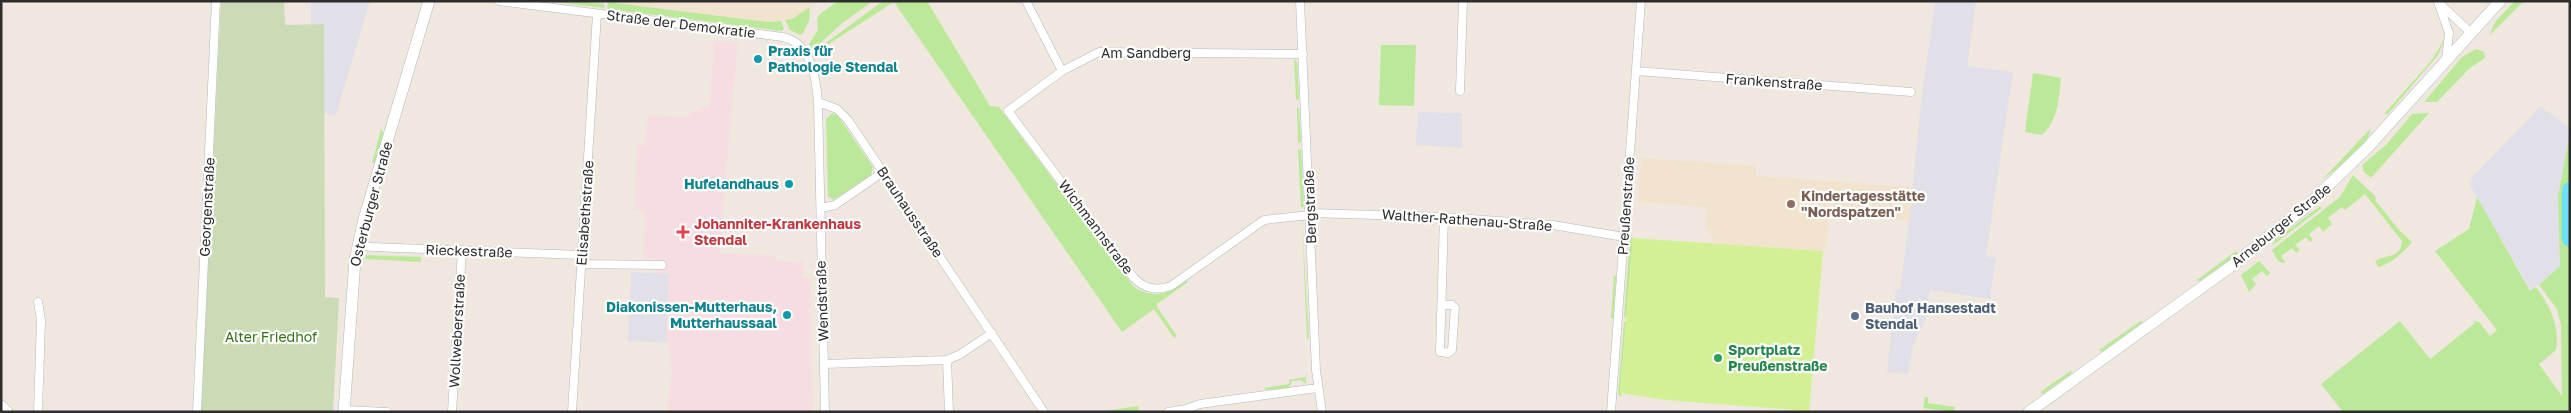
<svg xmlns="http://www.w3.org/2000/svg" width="2571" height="413" font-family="'Golos Text',sans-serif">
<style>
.industrial{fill:#e1e0e8}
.education{fill:#f2e3ce}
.medical{fill:#f6dde1}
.green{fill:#bce999}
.cemetery{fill:#cbdbb5}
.pitch{fill:#d3f194}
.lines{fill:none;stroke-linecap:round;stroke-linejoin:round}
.river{stroke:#6ce1f8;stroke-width:16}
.street-casing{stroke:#b3b7c2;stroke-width:9}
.secondary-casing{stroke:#b3b7c2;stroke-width:12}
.street{stroke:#fff;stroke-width:8}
.secondary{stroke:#fff;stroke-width:11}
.culture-dot{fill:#0f9aa8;stroke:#fff;stroke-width:2}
.education-dot{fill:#8d6e63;stroke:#fff;stroke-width:2}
.health-dot{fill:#e0444e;stroke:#fff;stroke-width:2}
.service-dot{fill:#5c6f8a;stroke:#fff;stroke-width:2}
.leisure-dot{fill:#2e9e5b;stroke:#fff;stroke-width:2}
.labels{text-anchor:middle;stroke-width:4.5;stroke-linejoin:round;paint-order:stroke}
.street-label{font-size:14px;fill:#2d2d2d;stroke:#fff}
.culture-label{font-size:14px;font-weight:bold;fill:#0d838f;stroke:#fff;text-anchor:end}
.education-label{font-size:14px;font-weight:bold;fill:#785e54;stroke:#fff;text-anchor:start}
.health-label{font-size:14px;font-weight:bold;fill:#be3a42;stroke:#fff;text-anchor:start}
.service-label{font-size:14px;font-weight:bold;fill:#4e5e75;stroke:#fff;text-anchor:start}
.park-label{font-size:14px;fill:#327215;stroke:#fff}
.leisure-label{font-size:14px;font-weight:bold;fill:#27864d;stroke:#fff;text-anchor:start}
</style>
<rect width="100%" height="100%" fill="#f0e7df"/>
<path class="industrial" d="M311,1H370L336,115L324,113V24H311Z
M1935,1H1976L1967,66L2013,72L1986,256L1996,258L1990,299L1930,290L1925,320L1913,346L1908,374L1887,372L1896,289H1900L1908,230L1921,103Z
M2541,106L2570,129V133L2558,196L2560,266L2531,291L2468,182Z
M1418,112L1462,113V148L1416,145Z
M631,272L669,274L666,343L628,341Z"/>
<path class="education" d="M602,1H819L792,19L769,22Z
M1641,158L1756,166V176L1914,187L1909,221L1830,215L1826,246L1823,251L1712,243L1713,238L1705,226L1706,207L1638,202Z"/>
<path class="medical" d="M714,41L738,43L719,253L772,255L779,261L803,262V278H810L813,412H667L672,371L669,343L666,342L669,274L656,273V259L643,258L645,211L634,210L637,145L645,146L648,115L686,117L703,107L710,108Z"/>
<path class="green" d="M546,1H580L604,4L605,8Z
M838,1H873L841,24L813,50L809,44L818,30L817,19L820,14Z
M883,1H927L990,106L999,107L1134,287C1154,300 1170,293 1187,280L1188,282L1157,304V307L1177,336L1174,338L1154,309L1122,332L894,2L824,47L823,45Z
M2515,1H2524L2489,36L2495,22Z
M608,2L769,22L781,21L784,29L782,31L607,9Z
M810,7L809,21L803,33L800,35L790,30L785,20L792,19Z
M2446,37L2438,55L2388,114H2384L2431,61Z
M1381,45H1416L1414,106L1379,105Z
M2476,49L2484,52L2485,58L2470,68L2437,102H2424L2462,57Z
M1294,59L1297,62L1299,99L1296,100Z
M2033,73L2061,78C2059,97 2058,121 2042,135L2025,132Z
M1297,108H1299L1301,142L1298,143Z
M832,113L838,116L873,167L871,175L833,200L828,196L826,119Z
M2429,113L2371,178L2364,172L2362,165L2387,144L2412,114Z
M381,129L384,134L375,163H372Z
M2370,129C2372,144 2334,171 2322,180Z
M2570,133V412H2343L2321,384L2400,321L2430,359L2475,323L2473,321L2479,322L2490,336L2497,330L2435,251L2469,229L2477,197L2530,291L2536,287C2550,307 2560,325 2556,350L2539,364L2562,396L2561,325L2557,309L2539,285L2560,266L2558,196Z
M1298,149L1301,150L1304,207H1301Z
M2353,175L2375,196L2376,201L2398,229L2412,242C2404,252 2391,264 2378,267L2375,261C2386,254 2401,259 2402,241L2365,194L2345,210L2342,207L2328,218L2332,224L2323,232L2319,226L2309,234L2313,240L2310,242L2306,237L2295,245L2300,250L2296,253L2292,248L2281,256L2285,262L2283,263L2278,261L2272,250L2340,197Z
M2320,206L2322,208L2272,246L2275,240Z
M1302,222L1309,338L1307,339Z
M1630,237L1633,238L1626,318L1624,317Z
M2236,251L2238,254L2200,281L2197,280Z
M366,255L421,257V262L365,259Z
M2259,261L2270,273L2267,276L2262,271L2252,279L2256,284L2249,292L2241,275Z
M1614,275L1616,276L1613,319L1611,318Z
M2142,320V323L2102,352L2099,350Z
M1624,322H1626L1620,393L1623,396L1618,395Z
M2072,370L2071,374L2043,394L2040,392Z
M1306,377V384L1300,380L1292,381L1289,388L1266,390L1264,388L1289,384V380Z
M1925,397H1928V403L1955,407L1954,412L1923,408Z
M1138,406L1139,412H1098Z"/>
<path class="cemetery" d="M221,1H284L285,25L324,24L325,297L339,298L333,412H201Z"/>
<path class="pitch" d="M1633,238L1823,251L1809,411L1666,400L1620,393Z"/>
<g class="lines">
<path class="river" d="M2570,190V239"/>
<defs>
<path id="street" d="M499,1L783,37C811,43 816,77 818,102L825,412
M1026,1L1062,71
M1300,1L1316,370L1322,412
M2438,2L2449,33L2446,60
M2439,3L2470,32
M1303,54L1099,52L1062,71L1008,111L1134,278C1145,289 1156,291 1171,286L1264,220L1310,215
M1636,71L1911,92
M1460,91L1463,1
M818,102L837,109L848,120L1044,412
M821,208L835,205L883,172
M1310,213L1444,217L1553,225L1624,237
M358,245L372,247L581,255
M581,264L662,265
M38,302L41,320L38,412
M1441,305H1452L1455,308L1452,350L1448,353L1440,352L1444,217
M947,360L949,412
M824,364L947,360L959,355L992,333
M345,410L387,412
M197,412L216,1
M452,412L462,250
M572,412L597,14
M1168,412L1186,409L1200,404L1317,388
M1611,412L1641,1"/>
<path id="secondary" d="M1,406L7,412
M344,412L355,260L364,219L429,1
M2029,412L2230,267L2306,207L2368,147L2500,1"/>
</defs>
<use href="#street" class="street-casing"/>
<use href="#secondary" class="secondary-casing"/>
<use href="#street" class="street"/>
<use href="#secondary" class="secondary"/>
</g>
<g class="culture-dot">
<circle cx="758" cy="59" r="5"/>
<circle cx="789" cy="184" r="5"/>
<circle cx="787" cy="315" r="5"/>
</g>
<circle class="education-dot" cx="1791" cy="204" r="5"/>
<path class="health-dot" d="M680.5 224.5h5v5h5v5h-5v5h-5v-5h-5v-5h5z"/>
<circle class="service-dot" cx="1855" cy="316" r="5"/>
<circle class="leisure-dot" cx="1718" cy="358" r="5"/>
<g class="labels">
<g class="street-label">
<text transform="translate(681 24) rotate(7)" y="5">Straße der Demokratie</text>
<text x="1146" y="58">Am Sandberg</text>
<text transform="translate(1774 82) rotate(4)" y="5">Frankenstraße</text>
<text transform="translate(371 204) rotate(-75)" y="5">Osterburger Straße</text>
<text transform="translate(1626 206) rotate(-86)" y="5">Preußenstraße</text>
<text transform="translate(207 207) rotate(-87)" y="5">Georgenstraße</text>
<text transform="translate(1310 207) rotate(-92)" y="5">Bergstraße</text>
<text transform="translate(910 212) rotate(56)" y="5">Brauhausstraße</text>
<text transform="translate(585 213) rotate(-86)" y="5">Elisabethstraße</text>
<text transform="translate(1467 220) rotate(4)" y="5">Walther-Rathenau-Straße</text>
<text transform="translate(2281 225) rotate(-39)" y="5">Arneburger Straße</text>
<text transform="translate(1096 227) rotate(53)" y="5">Wichmannstraße</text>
<text transform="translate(469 251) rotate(2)" y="5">Rieckestraße</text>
<text transform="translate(822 301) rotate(-92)" y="5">Wendstraße</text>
<text transform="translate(457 331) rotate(-87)" y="5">Wollweberstraße</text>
</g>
<g class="culture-label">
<text x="768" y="56" text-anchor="start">Praxis für<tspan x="768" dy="16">Pathologie Stendal</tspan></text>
<text x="779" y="189">Hufelandhaus</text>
<text x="777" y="312">Diakonissen-Mutterhaus,<tspan x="777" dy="16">Mutterhaussaal</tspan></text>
</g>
<g class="education-label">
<text x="1801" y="201">Kindertagesstätte<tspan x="1801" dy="16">"Nordspatzen"</tspan></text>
</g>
<g class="health-label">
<text x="694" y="229">Johanniter-Krankenhaus<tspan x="694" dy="16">Stendal</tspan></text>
</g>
<g class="service-label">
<text x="1865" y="313">Bauhof Hansestadt<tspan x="1865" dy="16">Stendal</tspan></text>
</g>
<g class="park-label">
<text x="271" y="342">Alter Friedhof</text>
</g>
<g class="leisure-label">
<text x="1728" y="355">Sportplatz<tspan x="1728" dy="16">Preußenstraße</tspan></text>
</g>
</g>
<rect width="2571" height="413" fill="none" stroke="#2d2d2d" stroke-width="5"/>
</svg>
